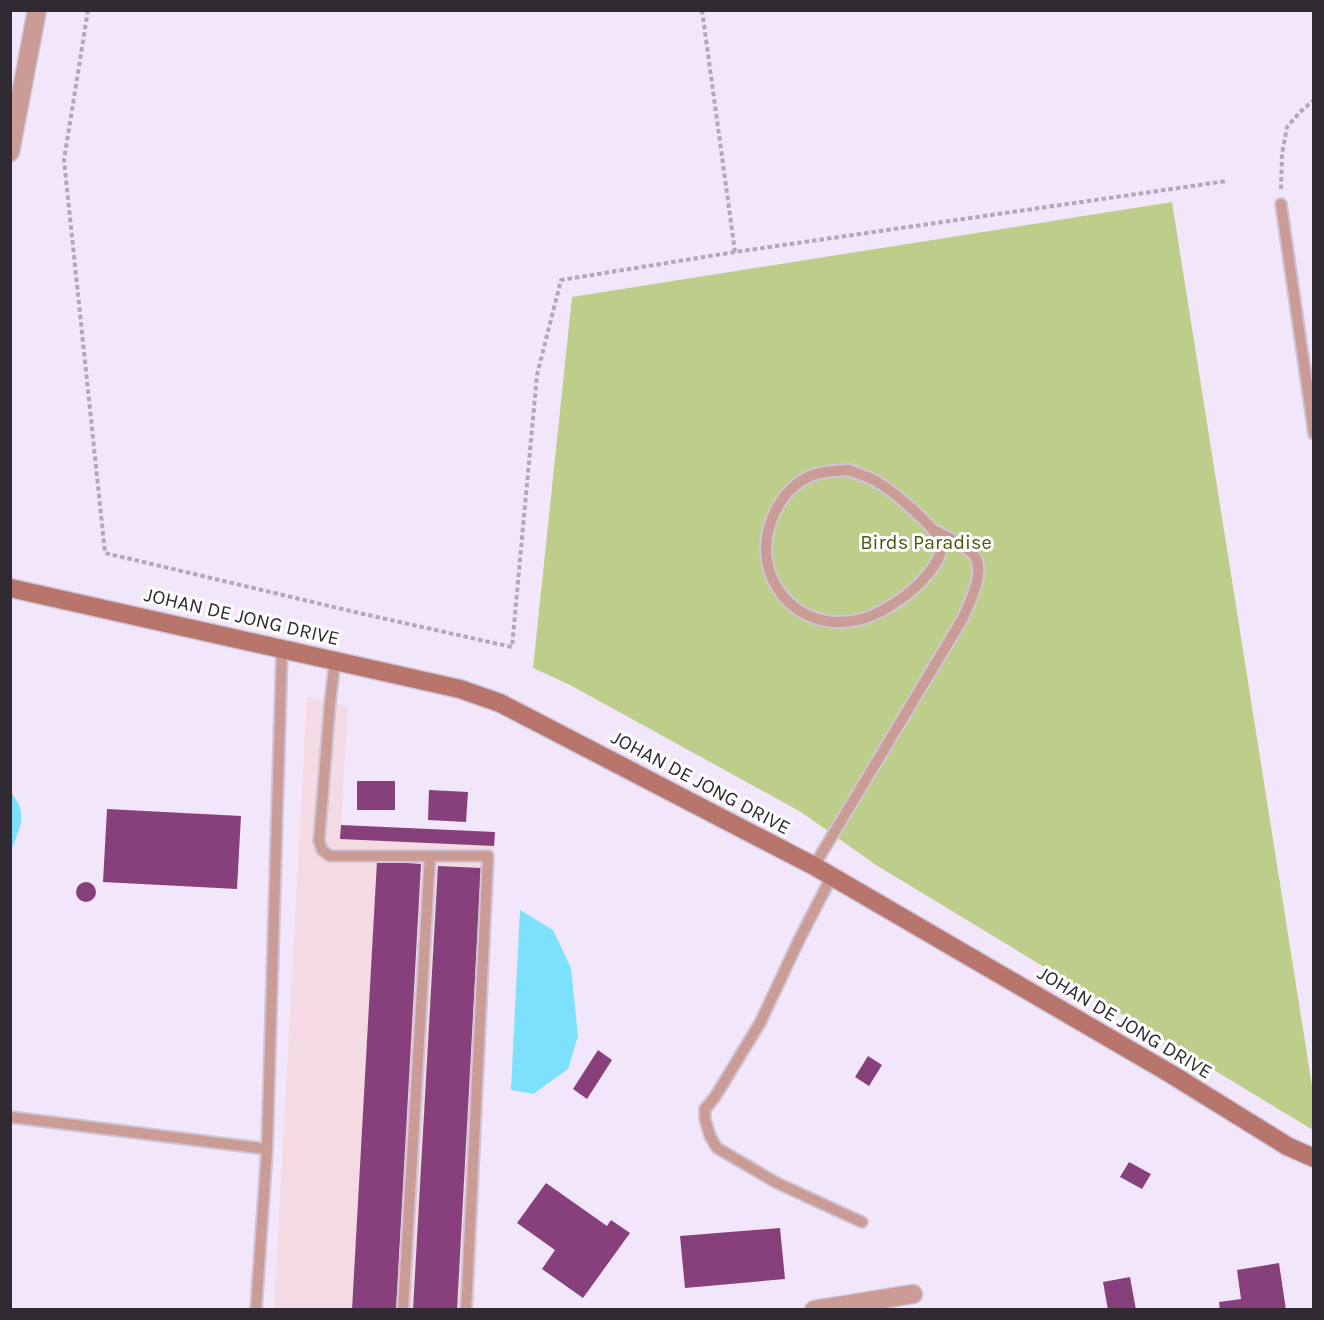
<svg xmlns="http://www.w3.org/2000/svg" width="1324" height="1320" font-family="Karla,sans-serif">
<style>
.commercial{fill:#f3dae3}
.green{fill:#bcce8a}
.water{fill:#7de0fc}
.building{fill:#88407c}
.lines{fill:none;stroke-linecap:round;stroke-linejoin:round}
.lane-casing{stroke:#cfc5d6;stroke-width:14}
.street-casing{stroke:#cfc5d6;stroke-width:21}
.secondary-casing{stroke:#cfc5d6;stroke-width:21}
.path{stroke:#b2a9b8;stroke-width:4;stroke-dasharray:4.5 3;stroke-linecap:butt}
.lane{stroke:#cb9c95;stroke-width:10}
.street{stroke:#cb9c95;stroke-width:18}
.secondary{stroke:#b7756b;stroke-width:18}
.labels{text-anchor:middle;stroke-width:6;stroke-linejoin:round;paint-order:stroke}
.park-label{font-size:20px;fill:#495711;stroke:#fff}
.street-label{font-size:20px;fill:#302b33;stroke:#fff}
</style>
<rect width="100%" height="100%" fill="#f2e7fa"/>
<path class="commercial" d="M307,697L348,707L341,825L495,832L474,1309L274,1310Z"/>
<path class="green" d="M1172,202L1313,1092V1130L876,865L801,812L570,685L533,668L572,297Z"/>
<path class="water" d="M11,793C29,813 20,828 11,850Z
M520,910L553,930L571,968L578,1036L568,1069L533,1094L511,1090Z"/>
<path class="building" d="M357,781H395V810H357Z
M429,790L468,792L466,822L428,820Z
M107,809L241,816L237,889L103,882Z
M341,825L495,832L494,846L340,839Z
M377,861L421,864L396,1310H352Z
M438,866L481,868L457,1310H413Z
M76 892a10 10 0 1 1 20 0a10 10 0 1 1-20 0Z
M598,1050L612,1060L587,1099L573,1089Z
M868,1056L882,1065L869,1086L855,1077Z
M1129,1162L1151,1174L1142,1189L1120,1177Z
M546,1183L607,1226L611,1220L630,1233L583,1298L542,1269L555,1250L517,1223Z
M780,1228L785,1279L685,1288L680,1236Z
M1279,1263L1286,1310H1220L1219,1302L1241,1299L1237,1270Z
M1130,1277L1136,1310H1108L1103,1282Z"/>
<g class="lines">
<defs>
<path id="lane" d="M1281,204L1314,434
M848,470C857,473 866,476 874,480C890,489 939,528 941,545C943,563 915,589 902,598C889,607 877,615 862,619C795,637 745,573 775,512C783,495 795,482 813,475C824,471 836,471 848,470Z
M335,660L330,703L319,841L322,850L330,856H488L466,1310
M814,866L963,618C970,601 987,570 973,554C964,544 948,538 936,531
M832,876L800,938L760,1023L715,1097L705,1109V1119L710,1136L717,1148L777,1183L862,1222
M10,1117L267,1149
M256,1310L267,1149L282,648
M403,1310L430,856"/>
<path id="street" d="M10,152L37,10
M814,1310L913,1294"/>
<path id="secondary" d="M10,588L460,689L500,703L814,866L1171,1074L1287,1146L1314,1158"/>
</defs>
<use href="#lane" class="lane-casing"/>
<use href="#street" class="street-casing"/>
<use href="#secondary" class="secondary-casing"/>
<path class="path" d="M88,10L64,160L105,553L359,613L512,647L537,375L561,280L735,252L1227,181
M702,10L735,252
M1281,189L1282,154L1287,127L1300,112L1314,100"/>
<use href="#lane" class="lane"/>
<use href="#street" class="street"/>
<use href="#secondary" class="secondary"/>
</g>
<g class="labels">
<g class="park-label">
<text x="926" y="549">Birds Paradise</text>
</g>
<g class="street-label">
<text transform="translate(242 616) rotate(13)" y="7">JOHAN DE JONG DRIVE</text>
<text transform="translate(701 782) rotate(28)" y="7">JOHAN DE JONG DRIVE</text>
<text transform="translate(1125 1022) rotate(31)" y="7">JOHAN DE JONG DRIVE</text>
</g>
</g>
<rect width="1324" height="1320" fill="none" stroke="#302b33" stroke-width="24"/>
</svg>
